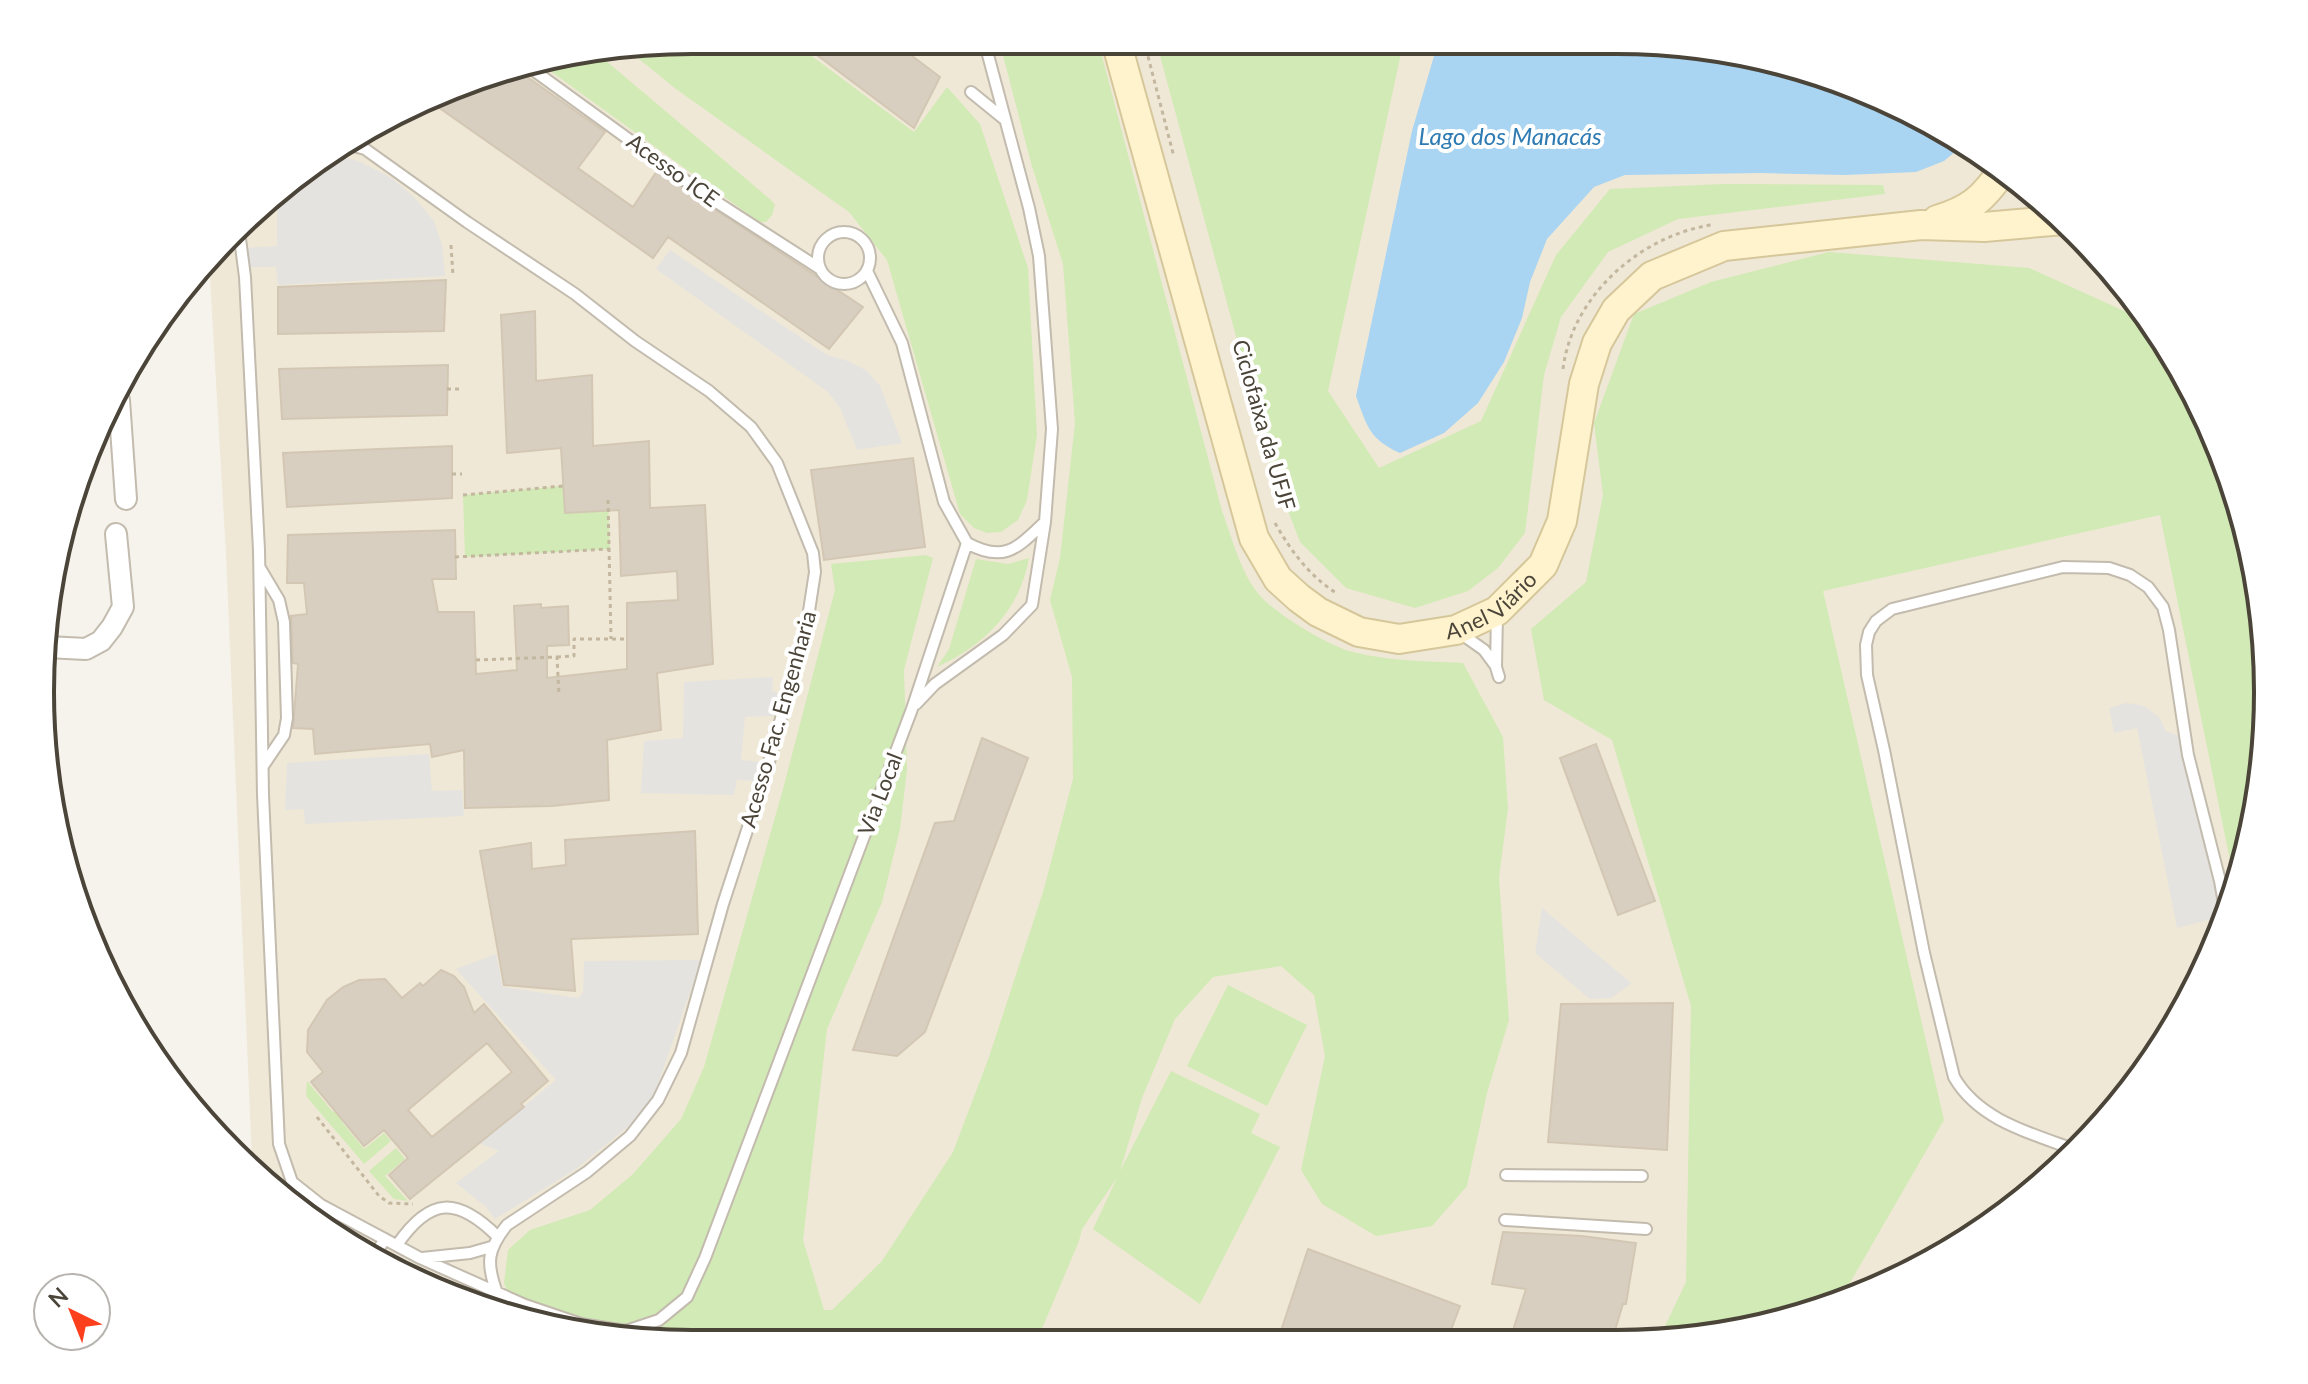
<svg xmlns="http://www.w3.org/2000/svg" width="2308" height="1384" font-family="Lato,sans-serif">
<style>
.education{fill:#efe8d6}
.green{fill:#d2eab5}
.parking{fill:#e5e3e0}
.water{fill:#a9d4f2}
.building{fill:#d8cfc1;stroke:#d3c7b4;stroke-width:2;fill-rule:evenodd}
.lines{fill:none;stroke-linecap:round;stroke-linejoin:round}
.lane-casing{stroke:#c2bbae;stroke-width:14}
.street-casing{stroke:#c2bbae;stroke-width:24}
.secondary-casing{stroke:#d6c79b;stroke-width:32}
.path{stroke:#c4b79f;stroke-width:3;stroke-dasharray:4 4;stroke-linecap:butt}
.lane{stroke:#fff;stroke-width:10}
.street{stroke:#fff;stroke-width:20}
.secondary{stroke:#fff3cd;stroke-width:28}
.labels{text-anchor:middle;stroke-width:8;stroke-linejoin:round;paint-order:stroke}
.street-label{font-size:22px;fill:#4b4439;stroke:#fff}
.water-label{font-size:24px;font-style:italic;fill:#2e7ab2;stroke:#fff}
.rim{fill:none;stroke:#4b4439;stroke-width:4}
</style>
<rect width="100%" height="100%" fill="#f6f3ec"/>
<path class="education" d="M692,40L1659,41L1826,75L1979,150L2077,231L2158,330L2219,443L2256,565L2268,692L2255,820L2218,942L2158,1055L2077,1153L1942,1256L1825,1310L1659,1343H649L482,1309L329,1234L252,1161L226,554L209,261L295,174L483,74Z"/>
<path class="green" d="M692,40H790L914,132L947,87L980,124L1028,268L1037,435L1027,500L1018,520L1001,532L987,533L974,528L960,514L887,260L849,212L676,89L628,50Z
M999,40L1098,41L1222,511C1233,540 1241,576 1263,599C1280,616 1330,647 1353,652C1388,661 1426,661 1463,663L1503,737L1508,808L1499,878L1509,1020L1487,1093L1467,1186L1432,1226L1376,1236L1322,1204L1301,1170L1325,1056L1314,995L1281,966L1213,977L1175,1019L1142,1098L1120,1171L1171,1071L1260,1114L1251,1133L1280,1147L1200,1304L1093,1229L1117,1178L1082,1229L1079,1241L1036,1343H649L518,1316L504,1283L508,1250L530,1230L590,1210L633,1174L681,1119L704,1067L783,789L835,590L831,564L926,555L933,558L904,670L907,770L900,829L882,902L827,1029L803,1240L824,1310H832L882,1261L953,1152L989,1057L1043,892L1073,779L1072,677L1050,600L1060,558L1075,423L1063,264L1031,163Z
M1156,41H1399L1402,49L1328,391L1379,468L1481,421L1556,255L1610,189L1723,184L1883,185L1885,194L1678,219L1608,252L1561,317L1544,375L1525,533L1498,568L1468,591L1415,608L1346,588L1300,542L1272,469Z
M599,55L771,200L775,205L772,215L766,222H759L542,65Z
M1829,252L2029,268L2153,324L2158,330L2219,443L2256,565L2268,692L2255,820L2235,885L2160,515L1823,591L1944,1120L1840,1300L1842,1302L1825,1310L1657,1343L1686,1282L1691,1006L1612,740L1544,700L1531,629L1586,582L1603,495L1594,423L1634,314L1711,282Z
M563,486L565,513L608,500L610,549L465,557L463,495Z
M1029,558C1020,610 984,646 937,667L949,649L976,559L1008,564Z
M1228,985L1307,1025L1267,1106L1187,1066Z
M307,1081L333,1112L353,1094L362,1104L342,1122L364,1149L384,1133L391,1141L364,1164L306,1096Z
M396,1148L405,1159L385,1176L408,1201L394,1199L369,1171Z"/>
<path class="parking" d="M330,156H339L361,162L393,179L414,197L434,221L442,245L445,276L278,285L276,267H247L246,248L277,246V193L295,174Z
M670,250L827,355L848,361L867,371L880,386L902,443L857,450L840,408L828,392L656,269Z
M773,677L772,691L778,693L773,716L745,717L741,760L759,762L755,781L737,780L734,795L641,793L644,741L683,738L684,682Z
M2127,703L2144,706L2159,717L2166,731L2180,736L2223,916L2177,928L2137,728L2114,733L2109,708Z
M429,754L432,791L462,790L464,816L305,824L304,809L285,810L287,763Z
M1542,908L1631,983H1632L1611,998L1590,999L1535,953Z
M496,954L503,987L578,998L583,993L584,961L701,960L655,1093L634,1122L576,1169L495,1219L486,1207L456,1183L499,1151L479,1143L556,1080L456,969Z"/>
<path class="water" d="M1418,41H1659L1826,75L1961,141L1956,151L1944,161L1916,172L1845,175L1761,173L1625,175L1594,187L1547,239L1530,282L1522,318L1504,362L1478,403L1444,433L1400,453C1369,439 1367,426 1356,396L1412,131L1434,56Z"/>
<path class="building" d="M797,40H891L940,77L914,128Z
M516,69L605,132L578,168L633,207L657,171L863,307L829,349L668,237L653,258L431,102L483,74Z
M446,280L444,331L278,334V287Z
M535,311L536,381L592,375L593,446L649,441L650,508L705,505L713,664L657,673L661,730L607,740L609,800L552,806L465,808L464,750L432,757L430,744L315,754L313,729L293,728L298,664L293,663L291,616L307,614L304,583H287L288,535L455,530L456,579H432L438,612H474L476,674L517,670L514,606L541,604V608L568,606L569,645L547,646V678L627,669V603L678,600L677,571L621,576L619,510L565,513L561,448L507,453L501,315Z
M448,365L447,415L282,419L279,369Z
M452,446V498L287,507L283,453Z
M913,458L925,547L824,560L811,470Z
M982,738L1028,758L925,1032L897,1056L853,1050L935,823L954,821Z
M1596,744L1655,901L1618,915L1560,758Z
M695,831L698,934L571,939L575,991L504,985L480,851L531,843L532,869L566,865L565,840Z
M441,970L454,976L464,987L474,1013L484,1004L548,1081L521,1104L524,1107L410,1199L389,1175L408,1158L384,1130L364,1146L311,1082L323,1072L307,1052L308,1030L327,1000L343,987L359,980L385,979L402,998L420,983L423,986ZM487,1043L512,1072L432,1137L408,1110Z
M1673,1003L1667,1150L1548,1142L1561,1004Z
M1503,1232L1582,1236L1636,1243L1626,1304H1623L1611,1343H1509L1526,1289L1492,1284Z
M1308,1249L1460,1306L1446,1343H1277Z"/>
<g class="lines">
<defs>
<path id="lane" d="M529,67L704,194L819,268
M971,92L1003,118
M350,145L365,149L467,222L575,294L635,341L709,391L751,427L777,463L813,553L815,572L807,624L767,769L723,904L681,1053L658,1100L630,1136L587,1172L507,1225C487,1250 486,1263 497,1293
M239,231L245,277L259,550L263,795L279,1144L292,1182L321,1205L420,1258L525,1305L581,1324L626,1331L659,1320L687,1297L705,1258L912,709L967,543C1005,564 1018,547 1045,522
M818 258a26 26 0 1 1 52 0a26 26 0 1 1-52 0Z
M867,271L902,343L944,502L967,543
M260,568L279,600L284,622L287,718L284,735L263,766
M1497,613L1496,667L1499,677
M1460,633L1484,650L1495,665
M916,704L935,684L1003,635L1032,605L1045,522L1052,429L1039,256L1029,208L984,40
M2079,1151C2033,1134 1979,1121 1954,1077L1924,953L1884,750L1867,675L1866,645L1869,632L1876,621L1892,609L2063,567L2109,568L2130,575L2148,587L2163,607L2169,630L2188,755L2220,881L2226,915
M1506,1175L1642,1176
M292,1182L293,1200
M1505,1220L1646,1229
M397,1245C430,1197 457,1196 498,1237
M374,1256L385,1239
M422,1258L470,1253L491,1247"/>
<path id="street" d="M119,400L126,499
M47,647L86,649L101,641L112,627L123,607L116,534"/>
<g id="secondary">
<path id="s1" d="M1116,41L1254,538L1278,579L1299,598L1318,612L1359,632L1399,639L1456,630L1497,611L1543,565L1562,521L1584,384L1597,343L1616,310L1652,276L1724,246L1921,225L1984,227L2064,220"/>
<path d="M1937,220C1970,210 1983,199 2003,170"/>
</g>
</defs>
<use href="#lane" class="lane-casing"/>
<use href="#street" class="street-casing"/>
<use href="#secondary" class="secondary-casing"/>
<path class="path" d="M1144,41L1174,157
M451,245L453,276
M1563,369C1572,296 1640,236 1711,225
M447,389H459
M452,474H462
M463,495L563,486
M608,500L611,639
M1275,523C1291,551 1310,577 1338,594
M455,557L610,549
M557,657L574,656V639H627
M476,660L557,657L559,695
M317,1117L379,1196L389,1203L413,1204"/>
<use href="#lane" class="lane"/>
<use href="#street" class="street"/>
<use href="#secondary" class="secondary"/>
</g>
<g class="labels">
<g class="street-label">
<text transform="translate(673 170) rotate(36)" y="8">Acesso ICE</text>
<text transform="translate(1264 425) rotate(74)" y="8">Ciclofaixa da UFJF</text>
<text dy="8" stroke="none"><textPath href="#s1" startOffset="802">Anel Viário</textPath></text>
<text transform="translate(778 719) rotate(-74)" y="8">Acesso Fac. Engenharia</text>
<text transform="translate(880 794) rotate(-69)" y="8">Via Local</text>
</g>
<g class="water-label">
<text x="1510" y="145">Lago dos Manacás</text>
</g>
</g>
<path d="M0 0H2308V1384H0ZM692 54H1616A638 638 0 0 1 2254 692V692A638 638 0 0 1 1616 1330H692A638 638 0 0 1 54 692V692A638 638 0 0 1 692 54Z" fill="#fff" fill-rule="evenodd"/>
<path class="rim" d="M692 54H1616A638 638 0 0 1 2254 692V692A638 638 0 0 1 1616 1330H692A638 638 0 0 1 54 692V692A638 638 0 0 1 692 54Z"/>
<g transform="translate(72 1312) rotate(317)"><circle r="38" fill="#ffffff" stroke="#b7b4b0" stroke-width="2"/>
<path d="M0-6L14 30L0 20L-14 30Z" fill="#fc3f1d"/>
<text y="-12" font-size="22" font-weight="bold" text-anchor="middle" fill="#4b4439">N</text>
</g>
</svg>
